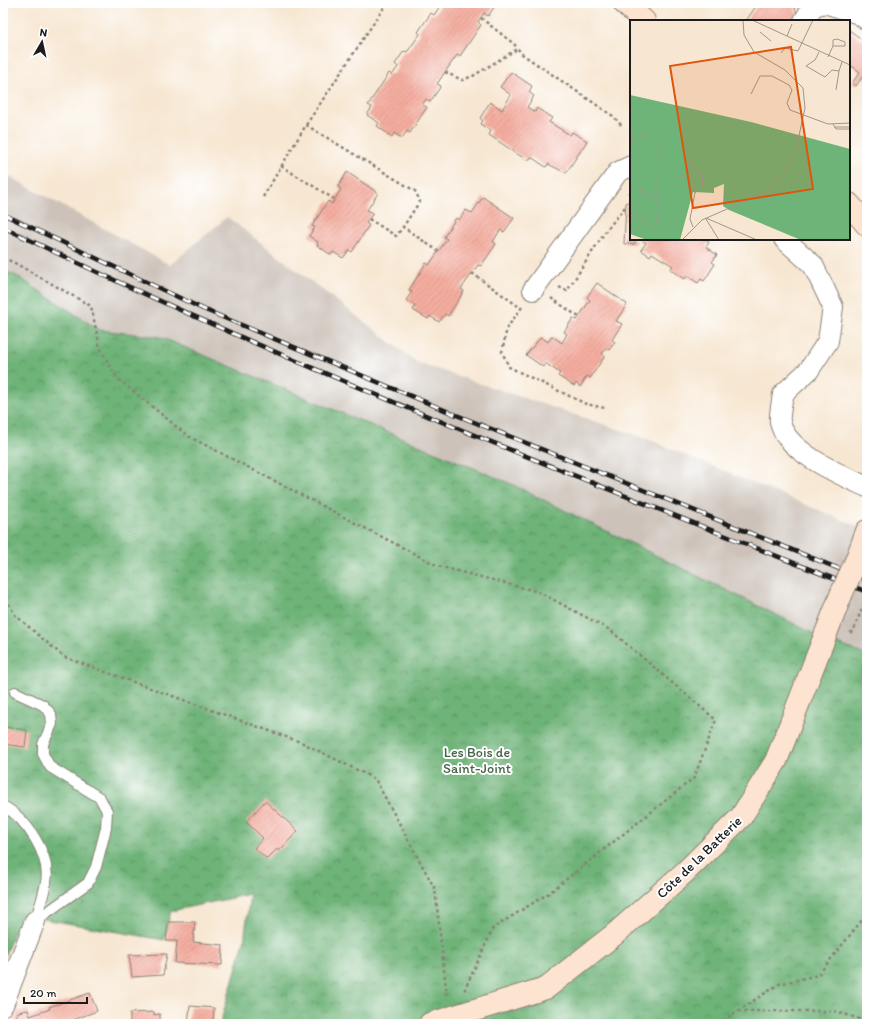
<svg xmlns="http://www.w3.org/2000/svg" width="870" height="1027" font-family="Itim,sans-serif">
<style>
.railway{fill:#ccc2b9}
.forest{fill:url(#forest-crowns);stroke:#45684a}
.building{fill:url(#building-hatch)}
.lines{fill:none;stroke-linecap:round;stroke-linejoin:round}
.service-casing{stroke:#8a8277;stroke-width:12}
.minor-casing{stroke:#8a8277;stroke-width:22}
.secondary-casing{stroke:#8a8277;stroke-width:24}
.path{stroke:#8a8277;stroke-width:2.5;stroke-dasharray:3 3;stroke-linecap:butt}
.service{stroke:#fff;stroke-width:10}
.minor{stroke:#fff;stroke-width:20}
.secondary{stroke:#fde4d0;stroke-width:22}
.rail-casing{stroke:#1c1c1c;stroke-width:4.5}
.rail{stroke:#fff;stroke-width:3;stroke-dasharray:9;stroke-linecap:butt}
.secondary-bridge-casing{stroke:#8a8277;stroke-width:24;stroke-linecap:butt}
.secondary-bridge{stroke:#fde4d0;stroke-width:22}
.labels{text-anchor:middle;stroke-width:4;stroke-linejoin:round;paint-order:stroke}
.park-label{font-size:14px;fill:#476449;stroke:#fff}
.street-label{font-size:14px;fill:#1c1c1c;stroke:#fff}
.inset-road{fill:none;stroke:#9f9689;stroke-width:1}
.view{fill:#de560d;fill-opacity:0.15;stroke:#de560d;stroke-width:2}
.inset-edge{fill:none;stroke:#1c1c1c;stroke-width:2}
</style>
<defs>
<pattern id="forest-crowns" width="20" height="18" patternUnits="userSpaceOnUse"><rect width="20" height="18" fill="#6eb378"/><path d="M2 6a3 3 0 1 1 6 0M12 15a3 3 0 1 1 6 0" fill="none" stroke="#5a9162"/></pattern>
<pattern id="building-hatch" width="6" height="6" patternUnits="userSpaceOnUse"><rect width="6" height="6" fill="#f5aea0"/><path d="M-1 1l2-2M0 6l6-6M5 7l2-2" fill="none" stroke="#d19589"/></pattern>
</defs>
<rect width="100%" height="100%" fill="#fff"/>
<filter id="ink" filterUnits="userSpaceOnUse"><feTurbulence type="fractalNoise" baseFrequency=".025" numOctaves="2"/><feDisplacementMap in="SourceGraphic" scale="8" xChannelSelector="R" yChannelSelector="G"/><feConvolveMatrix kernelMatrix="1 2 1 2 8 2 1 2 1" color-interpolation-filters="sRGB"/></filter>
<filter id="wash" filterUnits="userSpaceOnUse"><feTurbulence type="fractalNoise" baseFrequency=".012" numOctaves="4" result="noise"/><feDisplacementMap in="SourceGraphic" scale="16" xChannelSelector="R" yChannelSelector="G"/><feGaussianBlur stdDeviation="0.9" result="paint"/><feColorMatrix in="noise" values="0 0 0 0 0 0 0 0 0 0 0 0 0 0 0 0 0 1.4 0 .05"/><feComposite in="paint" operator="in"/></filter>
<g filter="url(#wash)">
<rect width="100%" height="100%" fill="#f7e7d2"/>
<path class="railway" d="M3,173L170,265L227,217L418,363L642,437L867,530V656L160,337L99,330L15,275L3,271Z"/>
<path class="forest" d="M3,271L15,275L99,330L160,337L507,482L815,634L867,656V1024H220L244,942L250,894L171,911L164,940L21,915L3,960Z"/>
<g id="blocks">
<path class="building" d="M442,3H491L495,6L488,16L484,13L478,22L481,25L460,56L457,55L445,72L437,84L441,86L430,102L426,99L422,105L427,107L410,133L407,131L402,138L394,133L392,137L377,126L379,123L367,115L372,107L368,105L389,73L392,75L398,67L395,64L404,51L407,52L420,34L418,32L431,13L434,15Z
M758,3H798L795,8L797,14L792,21H746Z
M849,30L867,43V80L862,77L856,86L852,83L860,72L849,64Z
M511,72L532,86L529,92L534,96L527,107L535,112L537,108L552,118L549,122L570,135L572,132L587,141L566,173L548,164L546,167L531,157L528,161L489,135L491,131L480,124L483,121L480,118L490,102L502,110L511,95L500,87Z
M347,172L378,193L367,210L373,213L366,223L369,225L352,252L349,250L343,258L333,252L331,255L317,245L318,242L309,236L315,227L312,226L328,201L332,204L341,189L338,187Z
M483,197L514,218L504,232L500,230L493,242L496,244L481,266L478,265L461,289L464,291L448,316L445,314L439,322L430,316L428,319L413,310L415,306L406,300L412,292L409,290L426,263L429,265L447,239L444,237L456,218L459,220L466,210L472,213Z
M631,201V239H635V244H624L626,203Z
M640,239H705L709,242L706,247L717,255L712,262L715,264L704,281L701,279L698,283L687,276L685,279L670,269L673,266L652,253L650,256L641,250L646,243Z
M597,283L627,304L616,321L622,324L612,340L615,342L609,350L606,348L602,354L605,356L590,378L587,376L580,387L576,383L574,386L558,376L560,373L545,363L543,367L526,355L541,337L548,342L552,336L562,343L567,334L564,332L573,318L577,320L590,300L587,297Z
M3,727L27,730L25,747L3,744Z
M265,801L298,831L279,851L277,849L267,859L254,848L263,838L246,822Z
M168,922H195L193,942L223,945L222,965L175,963L177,941H166Z
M167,954L163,975L132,977L129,955Z
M90,993L97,1011L62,1024H13L18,1012L28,1010L30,1016L50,1009L49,1007Z
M190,1006L214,1008L213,1024H188Z
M154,1012V1015L160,1014V1024H130V1013Z"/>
</g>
</g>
<g filter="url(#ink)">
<use href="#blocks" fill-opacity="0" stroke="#8a8277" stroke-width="1"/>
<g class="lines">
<defs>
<path id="service" d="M15,692L43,705L51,714L52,724L43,744V754L50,767L100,798L107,811L106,828L96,867L88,883L35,921
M3,806C26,818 51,855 46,882C44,895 39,908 35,921"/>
<path id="minor" d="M804,21L813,6L825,3L859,14L867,20
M784,239L813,265L833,307L828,341L809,370L783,394C782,402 779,414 780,422C786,452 841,475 867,487
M533,290L618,172L631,166
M3,1005L35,921"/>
<path id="secondary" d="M624,3L644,21
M849,204L867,225
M856,561L867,531
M430,1024L546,988L615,934L685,872L741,817L776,761L841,595"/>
</defs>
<use href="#service" class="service-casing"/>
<use href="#minor" class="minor-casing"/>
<use href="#secondary" class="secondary-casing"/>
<path class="path" d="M481,18L514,44L522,54L613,116L622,126
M445,72L462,80L473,76L517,49
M306,125L415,191L420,201L403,227
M281,166L334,199
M263,197L306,125L387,3
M630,201V192
M369,219L396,236L403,227L438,251
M3,258L13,262L91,306L100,348L117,378L188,436L438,566L539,592L610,630L716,720L694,778L549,893L493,928L464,991
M472,273L518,306
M559,287L567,291L605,232L625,207
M551,298L579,317
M522,307L507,328L502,352L509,367L586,404L605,408
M3,593L15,615L64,657L303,743L375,779L435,889L447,996
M850,633L854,629L867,596
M738,1011L779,984L818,975L867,914
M718,1024L738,1011H834L867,1021"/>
<use href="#service" class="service"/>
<use href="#minor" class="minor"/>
<use href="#secondary" class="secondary"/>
<defs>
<path id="rail" d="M3,214L203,309L454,414L867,580
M3,227C284,365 577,476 867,592"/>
</defs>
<use href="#rail" class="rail-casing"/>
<use href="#rail" class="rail"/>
<defs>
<path id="secondary-bridge" d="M841,595L856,561"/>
</defs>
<use href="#secondary-bridge" class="secondary-bridge-casing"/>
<use href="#secondary-bridge" class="secondary-bridge"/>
</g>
</g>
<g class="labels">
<g class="park-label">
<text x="477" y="757">Les Bois de<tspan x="477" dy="16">Saint-Joint</tspan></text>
</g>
<g class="street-label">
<text transform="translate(699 857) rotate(-44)" y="5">Côte de la Batterie</text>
</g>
</g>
<g transform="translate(630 20)">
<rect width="220" height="220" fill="#f7e7d2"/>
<path d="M0,75L121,102L220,129V220H171L99,190L93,186L94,164L84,168V173L63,172L50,220H17L0,214Z" fill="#6eb378"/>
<path class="inset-road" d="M122,0L220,45M130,12L141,21M157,16L162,4M207,19L215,22V26H203V20ZM189,32L185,40L176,46L195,57L202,50L209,51L212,42M151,33L155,28L168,31L183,0M198,37L203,26M206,70L209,51M121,74L130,56H142L159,65L162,70L157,83L160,90L198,104L220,103M203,104L206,109H220M204,107H220M0,119L22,115L28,121L27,181L30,187L28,203L24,206L0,193M57,141L63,144L64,151L73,156L72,166L65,173M50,156L60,158L66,167L60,199L63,207M9,165L11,172L27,178M76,198L127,220M76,199L89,220M52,220L72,200L138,171L161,143L165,134L175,88L173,68L155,50L124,32L114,15L113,0"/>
<path class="view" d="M161,27L183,169L63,188L40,46Z"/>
<rect width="220" height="220" class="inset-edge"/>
</g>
<rect width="870" height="1027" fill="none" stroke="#fff" stroke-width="16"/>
<g transform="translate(42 42) rotate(9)" stroke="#ffffff" stroke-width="3" paint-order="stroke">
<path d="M0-3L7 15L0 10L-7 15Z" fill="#1c1c1c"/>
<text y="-6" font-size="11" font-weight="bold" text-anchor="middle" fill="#1c1c1c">N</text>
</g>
<path d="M24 997v6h63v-6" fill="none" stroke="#1c1c1c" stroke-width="2"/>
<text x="30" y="997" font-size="12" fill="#1c1c1c" stroke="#ffffff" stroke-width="3" paint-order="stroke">20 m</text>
</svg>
